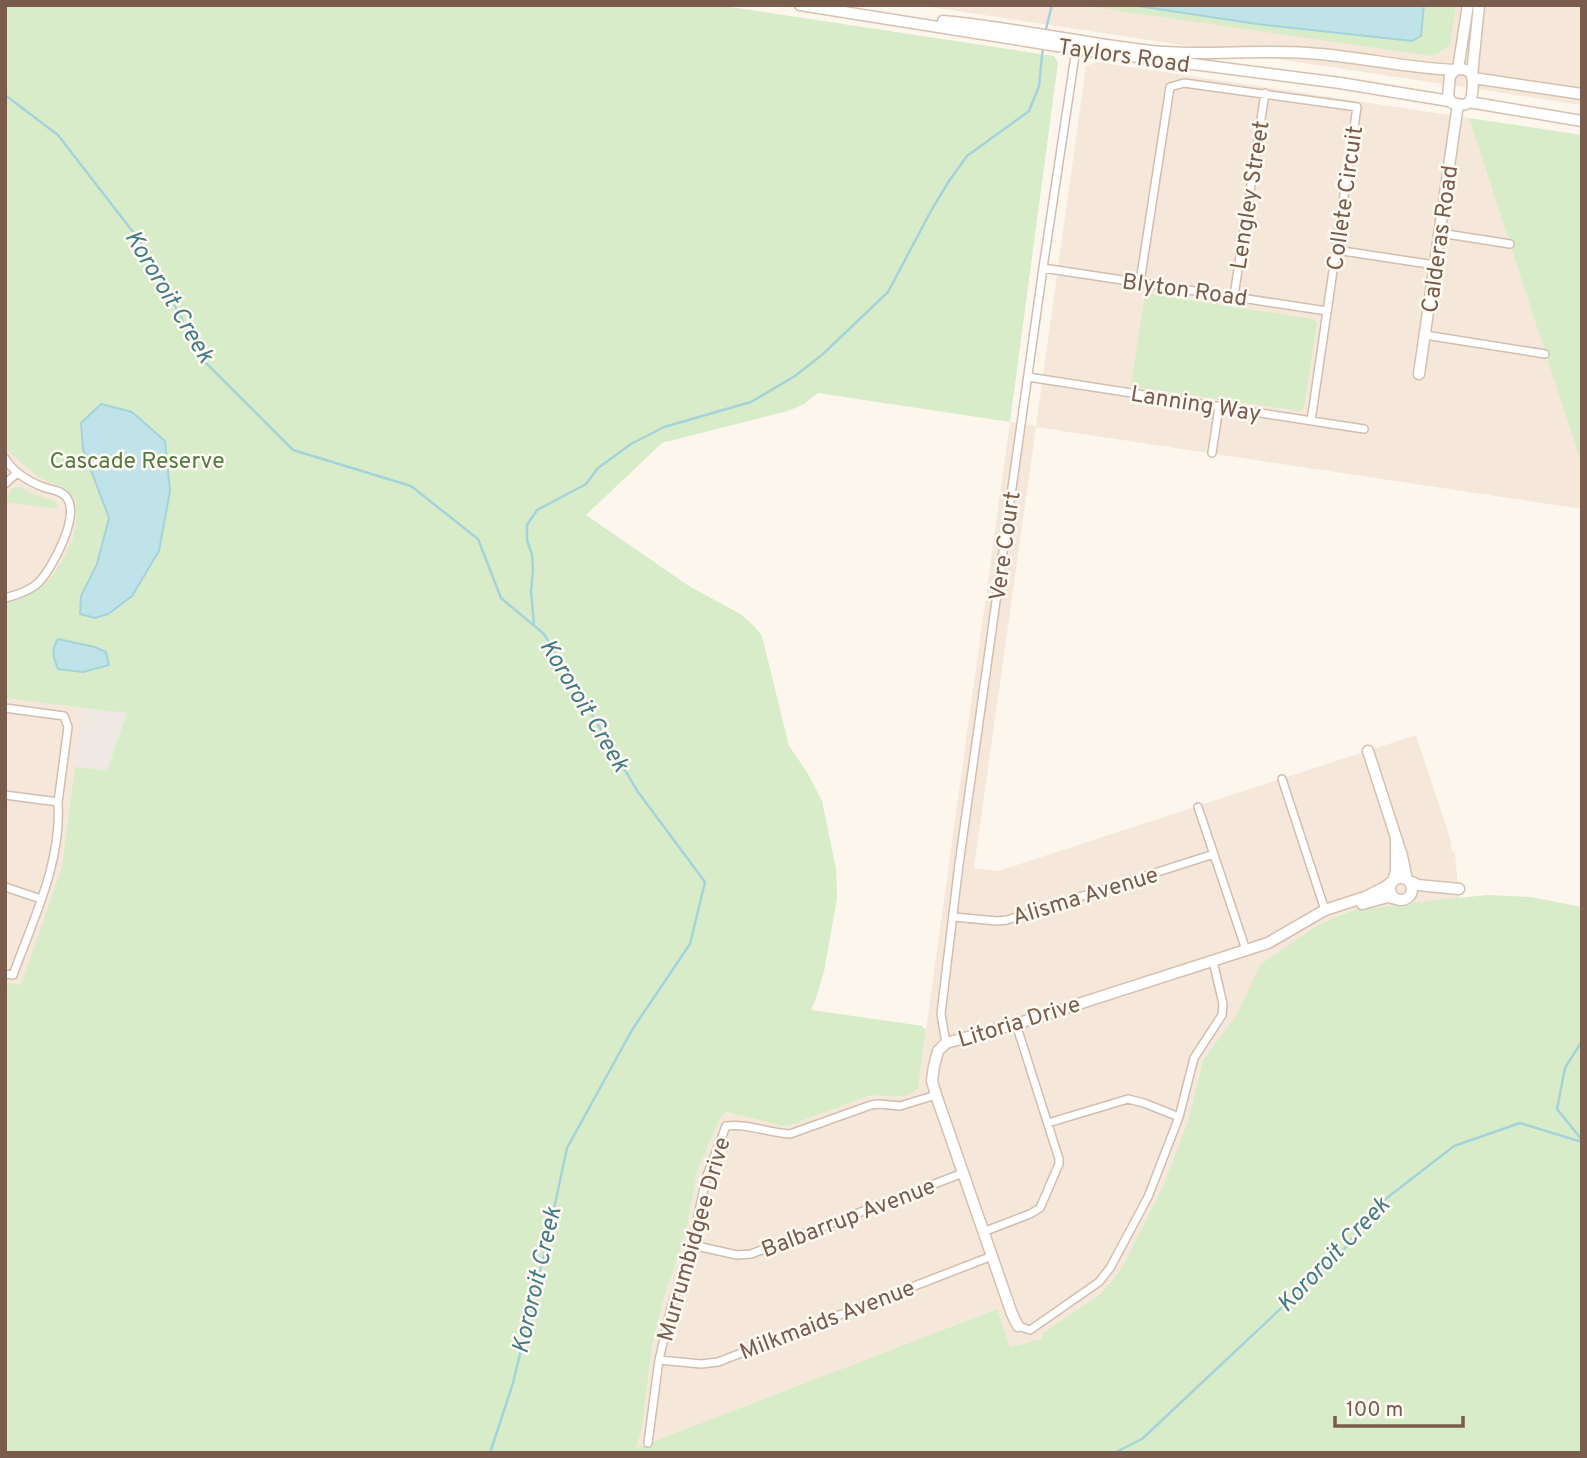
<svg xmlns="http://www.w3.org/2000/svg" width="1587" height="1458" font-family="Overpass,sans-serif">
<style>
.residential{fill:#f5e8da}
.industrial{fill:#efe9e4}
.green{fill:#d8ecc9}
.water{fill:#bfe3e8;stroke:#a5d3da;stroke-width:2}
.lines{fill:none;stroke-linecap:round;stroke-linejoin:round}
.stream{stroke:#a5d3da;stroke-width:2.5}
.street-casing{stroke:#d1beb0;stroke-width:10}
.secondary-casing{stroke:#d6c0b0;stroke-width:13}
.street{stroke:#fff;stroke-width:7}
.secondary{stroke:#fff;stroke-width:10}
.labels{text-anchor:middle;stroke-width:5;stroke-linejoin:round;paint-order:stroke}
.street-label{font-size:23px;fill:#7a5c4d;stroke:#fffaf3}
.park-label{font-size:23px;fill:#537a41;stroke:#fffaf3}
.water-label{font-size:24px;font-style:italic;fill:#437c86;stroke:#fffaf3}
</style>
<rect width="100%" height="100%" fill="#fdf6ec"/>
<path class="residential" d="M917,5H1582V105Z
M1097,62L1469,118L1582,466V509L1036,427L974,868L998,871L1416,735L1450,838L1452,852H1455L1459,898L1365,909L1339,915L1313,928L1261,965L1237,1014L1203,1060L1188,1121L1162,1188L1123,1265L1113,1280L1100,1294L1043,1333L1041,1339L1027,1344L1026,1342L1010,1348L997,1309L636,1448L642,1428L652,1347L663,1301L687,1228L697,1172L720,1118L726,1112L779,1125H790L866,1097L878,1095L899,1097L918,1088L1010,422L1036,426L1086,66Z
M236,403L5,1069V423Z"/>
<path class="industrial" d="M83,708L127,713L107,771L75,767Z"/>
<path class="green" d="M5,5H717L1054,56L1058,63L1010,422L818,393L804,404L788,411L662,443L586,515L689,586L742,615L754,626L762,636L789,746L807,772L822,801L836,869L837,898L824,972L815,1001L811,1010L923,1026V1028L926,1029L918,1088C906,1103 886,1093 869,1096L790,1125H779L726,1112L720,1118L697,1172L687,1228L663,1301L652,1347L642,1428L636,1448L997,1309L1010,1347L1041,1339L1043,1333L1100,1294L1113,1280L1123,1265L1162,1188L1188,1121L1203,1060L1237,1014L1260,965L1313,928L1333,918L1352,911L1435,900L1488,895L1531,897L1582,907V1453H5V991L8,983L21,985L62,867L75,767L107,771L127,713L5,698V603C39,593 52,582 67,551C69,546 73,540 74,535C77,525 75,512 76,501L63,488L40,478L11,454L5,446Z
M1078,5H1456L1450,45L1432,56Z
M1469,118L1582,135V466Z
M1145,293L1313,319L1317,323L1304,408L1299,411L1131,386Z
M14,487H20L31,493L54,501L58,506V509L5,502V497Z"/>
<path class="water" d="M1131,5H1424L1421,36L1412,41L1257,24Z
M101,404L132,412L165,441L170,491L159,551L132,596L108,614L95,618L80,614L81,596L97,564L109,518L83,449L81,423Z
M58,639L95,647L106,652L109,665L83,672L58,669C53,657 51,650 58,639Z"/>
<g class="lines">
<path class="stream" d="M1045,33L1052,5
M5,95L58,135L140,241L205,362L293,450L411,486L478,539L501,598L544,634L638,792L705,882L690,944L632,1030L567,1148L544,1255L513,1383L490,1453
M534,625L531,591L533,570L532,555L527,540V525L537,510L586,484L598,468L631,444L664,427L751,402L795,376L823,354L888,292L932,209L949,181L967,156L1029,111L1039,86L1043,46
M1582,958V971
M1582,1041L1565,1068L1557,1109L1582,1140
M1114,1453L1142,1439L1344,1249L1383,1201L1454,1146L1520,1123L1582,1142"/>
<defs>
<path id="street" d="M1440,233L1510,244
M1336,250L1435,265
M1043,268L1327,311
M1140,282L1170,87L1184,83L1357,107L1311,421
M1234,296L1265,93
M1425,335L1545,354
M1028,377L1364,429
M1212,453L1219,407
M5,458C13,473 28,481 43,487C51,490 62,490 67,498C80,516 53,567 39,582C31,590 17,595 5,598
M5,484L17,473
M5,708L64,716L68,727L58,802
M1282,779L1325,910
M5,795L58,802C62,862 33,920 13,975L5,974
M1198,807L1246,950
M5,887L41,899
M954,917L997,921L1007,920L1214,854
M946,1043L941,1014L959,864L1043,268L1076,49
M1048,1123L1128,1099L1144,1103L1179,1117
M983,1232L1030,1214L1040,1208L1059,1164V1159L1016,1024
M692,1245L737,1255L751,1254L963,1173
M1018,1326L1030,1330L1099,1282L1110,1268L1148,1197L1179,1117L1194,1058L1222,1015L1223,1004L1213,961
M659,1360L701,1364L718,1362L992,1256
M648,1443L659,1360L671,1308L692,1245L706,1178L726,1126C747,1123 768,1133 790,1134L871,1105L879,1104L900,1106L936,1095"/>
<path id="secondary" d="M800,5L1076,49L1340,83L1449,101
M943,21C1010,27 1076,42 1143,50C1197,57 1252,49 1307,53C1357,56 1405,68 1455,70
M1458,69L1468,5
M1462,69C1466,70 1469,70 1471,74C1474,79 1473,98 1469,102C1464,107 1457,104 1452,103L1448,97L1450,76L1455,70Z
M1472,75L1479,5
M1473,78L1582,94
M1469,102L1582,121
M1419,374L1458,104
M1368,751L1402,856L1407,880L1418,885L1459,889
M1390 889a11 11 0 1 1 22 0a11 11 0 1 1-22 0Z
M1362,904L1388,897L1396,899
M1018,1326L1012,1314L936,1095L932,1081L934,1066L938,1051L946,1043L1016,1024L1268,943L1325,910L1365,897L1385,887L1393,881L1396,871V838"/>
</defs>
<use href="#street" class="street-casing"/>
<use href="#secondary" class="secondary-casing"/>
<use href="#street" class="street"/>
<use href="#secondary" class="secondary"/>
</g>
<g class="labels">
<g class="street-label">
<text transform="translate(1124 55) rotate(8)" y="8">Taylors Road</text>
<text transform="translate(1249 195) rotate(-81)" y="8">Lengley Street</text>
<text transform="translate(1344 198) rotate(-82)" y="8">Collete Circuit</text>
<text transform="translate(1439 239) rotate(-82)" y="8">Calderas Road</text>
<text transform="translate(1185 289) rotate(8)" y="8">Blyton Road</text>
<text transform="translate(1196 403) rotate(9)" y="8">Lanning Way</text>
<text transform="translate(1004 546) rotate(-82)" y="8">Vere Court</text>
<text transform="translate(1085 895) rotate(-17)" y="8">Alisma Avenue</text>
<text transform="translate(1019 1021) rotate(-17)" y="8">Litoria Drive</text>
<text transform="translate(848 1217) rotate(-21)" y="8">Balbarrup Avenue</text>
<text transform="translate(693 1239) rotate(-74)" y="8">Murrumbidgee Drive</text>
<text transform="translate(827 1319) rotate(-21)" y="8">Milkmaids Avenue</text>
</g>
<g class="park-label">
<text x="137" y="468">Cascade Reserve</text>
</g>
<g class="water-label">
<text transform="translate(170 296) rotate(59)" y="8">Kororoit Creek</text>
<text transform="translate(585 705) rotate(59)" y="8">Kororoit Creek</text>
<text transform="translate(1333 1254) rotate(-46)" y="8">Kororoit Creek</text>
<text transform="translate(536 1280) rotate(-77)" y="8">Kororoit Creek</text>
</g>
</g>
<rect width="1587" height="1458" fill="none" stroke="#7a5c4d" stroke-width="14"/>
<path d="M1335 1416v10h128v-10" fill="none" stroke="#7a5c4d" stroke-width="3.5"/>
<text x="1346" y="1416" font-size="21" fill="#7a5c4d" stroke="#fffaf3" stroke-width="5" paint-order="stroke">100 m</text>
</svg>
